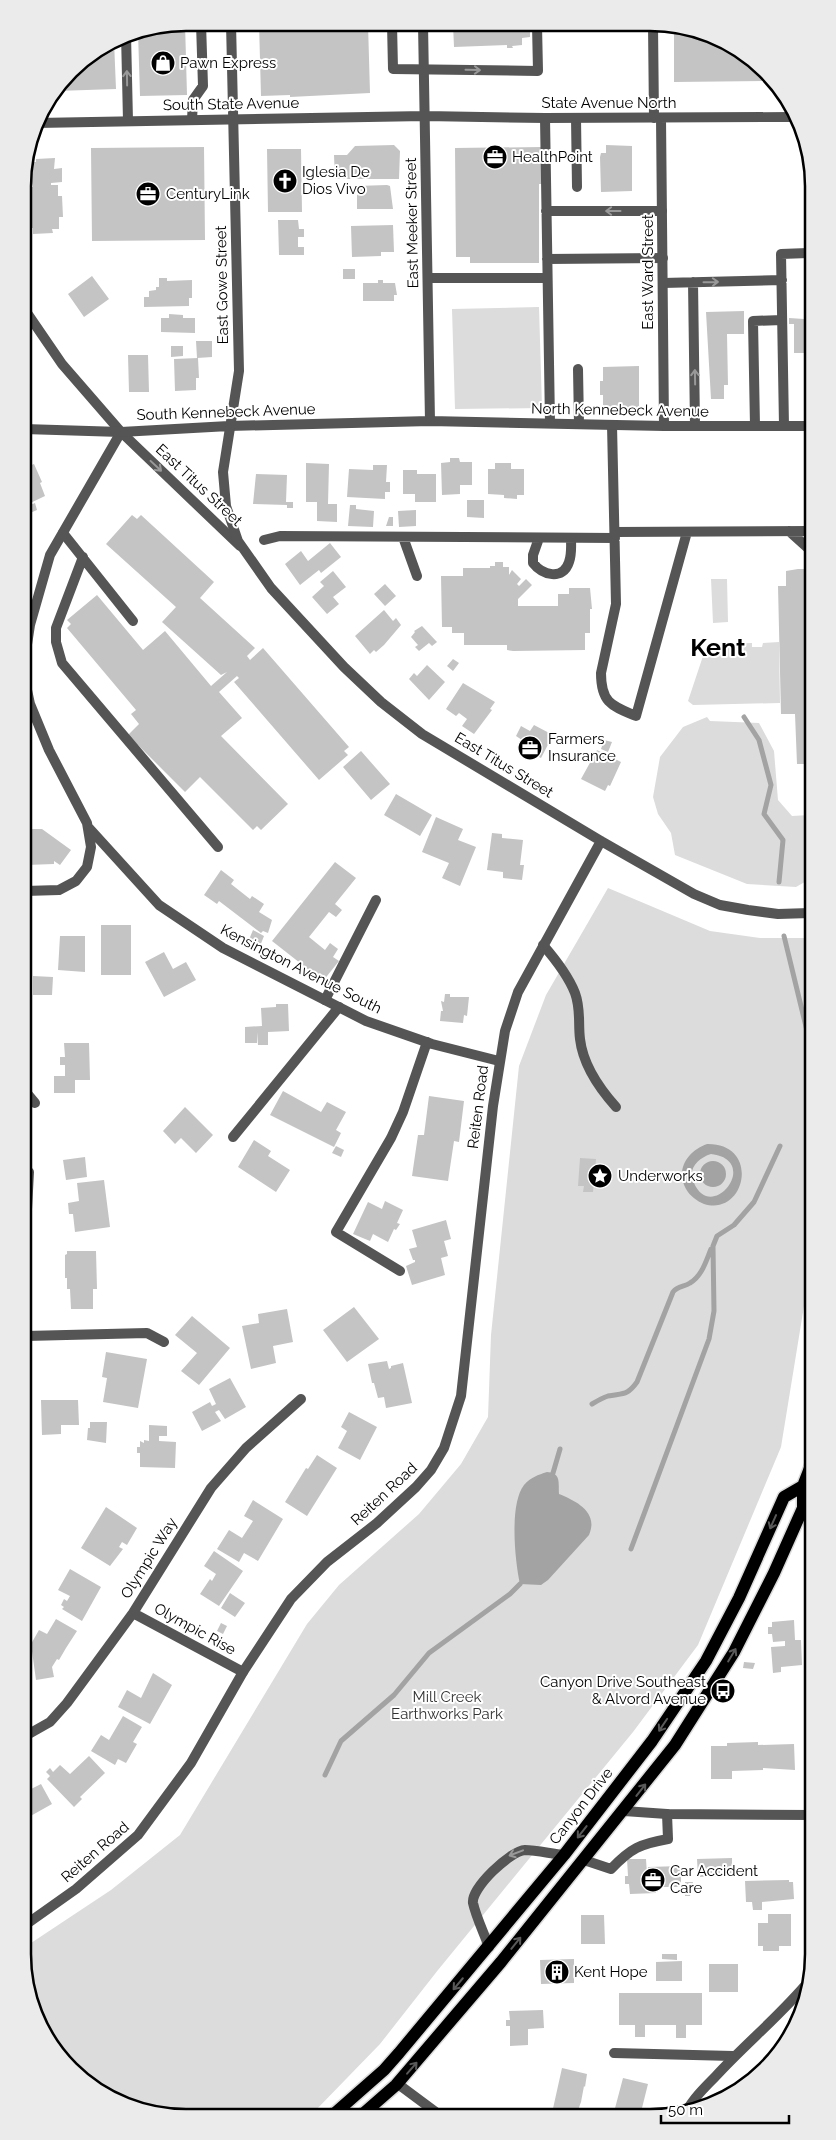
<svg xmlns="http://www.w3.org/2000/svg" width="836" height="2140" font-family="Raleway,sans-serif">
<style>
.green{fill:#dcdcdc}
.water{fill:#a3a3a3;fill-rule:evenodd}
.lines{fill:none;stroke-linecap:round;stroke-linejoin:round}
.stream{stroke:#a3a3a3;stroke-width:5}
.building{fill:#c4c4c4}
.primary-casing{stroke:#dbdbdb;stroke-width:15}
.service{stroke:#555;stroke-width:10}
.minor{stroke:#555;stroke-width:10}
.tertiary{stroke:#555;stroke-width:10}
.primary{stroke:#000;stroke-width:12}
.oneway{stroke:#999}
.oneway2{stroke:#595959}
.labels{text-anchor:middle;stroke-width:4;stroke-linejoin:round;paint-order:stroke}
.poi-label{font-size:15px;fill:#000;stroke:#fff;text-anchor:start}
.street-label{font-size:15px;fill:#000;stroke:#fff}
.park-label{font-size:15px;fill:#333;stroke:#fff}
.town-label{font-size:25px;font-weight:bold;fill:#000;stroke:#fff}
.rim{fill:none;stroke:#000;stroke-width:2.5}
</style>
<rect width="100%" height="100%" fill="#fff"/>
<path class="green" d="M539,307L542,408L455,409L452,309Z
M711,579H727L728,622L713,623Z
M779,642L780,703L693,705L688,701L705,650L709,644L752,643V647H762L763,643Z
M707,717L710,721L759,723L774,751L778,800L792,816L810,815V879L796,887L747,884L675,855L671,833L658,814L653,797L660,757L683,727Z
M608,888L710,931L760,938H810L811,1263L781,1447L698,1645L633,1732L438,1970L380,2044L314,2112L311,2114H154L113,2101L71,2070L28,1996V1945L111,1890L180,1835L307,1624L339,1585L419,1514L461,1464L488,1417L491,1335L519,1066L546,995Z"/>
<path class="water" d="M707,1144C761,1143 746,1217 704,1204C697,1201 690,1196 686,1189C675,1169 688,1151 707,1144ZM711,1154C762,1160 712,1224 694,1183C687,1169 698,1158 711,1154Z
M700 1174a13 13 0 1 1 26 0a13 13 0 1 1-26 0Z
M547,1472C562,1473 558,1484 559,1494C576,1501 599,1512 589,1535L548,1580L541,1585L520,1584C515,1562 509,1504 524,1485C531,1477 538,1475 547,1472Z"/>
<g class="lines">
<path class="stream" d="M744,717L759,740L771,785L764,814L783,840L779,882
M784,936L809,1039
M592,1404C597,1401 602,1398 608,1396C623,1393 627,1396 637,1382L673,1292C678,1286 684,1287 690,1283C702,1276 706,1261 711,1249
M553,1473L560,1449
M631,1549L709,1339L714,1311L713,1246L717,1236L734,1225L754,1202L780,1146
M325,1775L341,1741L394,1695L429,1653L510,1594L520,1584"/>
</g>
<path class="building" d="M185,23L187,95L140,96L138,32Z
M259,23L368,24L370,93L290,97V95L261,96Z
M453,24L530,25V37L522,38V45L512,46L513,48H507V45L454,47Z
M674,26H682L723,39L765,70L772,81L674,82Z
M114,41L116,89L57,91L78,63Z
M394,145L400,151L399,179H335L334,155H347L355,146Z
M606,145L632,146V191L601,192L600,157L601,153H606Z
M204,147L205,240L92,241L91,148Z
M542,147V184H539V263H470V257H456L455,148Z
M267,149H301L302,212H268Z
M55,158L54,169L62,168V182L51,183V185H58V196H62L63,217H59V229H52L53,233L33,234V228H26L25,187H33L32,183H26V162H36V159Z
M387,185L390,186L393,209H357V186Z
M278,220H298L299,229H304V237H298V247H304V255H279Z
M393,225L394,252H381V256L352,257L351,226Z
M343,269H355V279H343Z
M92,276L109,299L84,317L68,294Z
M159,278H167V281L192,280V298H189V306L144,307V297H149V291L156,290V287H159Z
M378,280H383V283H395L397,295H394V301H363V283H378Z
M805,284H808L809,353H794V324H789V318L804,319Z
M744,311V334H727L728,385H724V399H711L706,312Z
M169,314L183,315V318H195V333L161,332V318H169Z
M196,341H212V357L197,358Z
M171,346H183V356L171,357Z
M128,355H148L149,392H129Z
M198,358L199,378H196V390L175,391L174,359Z
M806,358H809V402H807Z
M639,366V409H603V395H600V381H603V367Z
M450,458H459L460,462H472V485H460V494L442,495L441,463L450,462Z
M306,463L329,464L328,504H337V522L317,521V502H306Z
M495,463H511V469H524V495H517V499L504,498V495L488,494V469H495Z
M34,464L42,482L40,483L45,496L24,506V468Z
M373,465H387L386,482H390V492H385V499L347,497L349,469L373,470Z
M403,470H417V474H436V502H415V494H403Z
M256,474L287,475L286,502H293V508H287V505L253,504Z
M467,500H484V518L467,517Z
M35,503L37,510L30,513L28,506Z
M350,505H356V509L374,511L373,527L348,526Z
M416,510V526L399,527L398,511Z
M132,515L137,519L141,515L214,582L200,598L255,648L247,656L250,660L263,648L349,747L344,751L348,755L319,780L234,682L239,678L237,676L219,692L242,718L221,736L288,804L261,830L257,826L253,830L200,777L185,792L128,735L139,724L131,714L136,710L67,628L71,624L67,620L97,595L143,650L165,631L211,686L227,672L221,675L162,622L176,607L106,544Z
M389,517H393V526H386Z
M330,543L341,557L321,573L319,570L300,585L285,564L301,551L308,561Z
M495,562H503V567H509V575L512,570L521,579L517,584L519,586L526,579L532,585L518,599V606H558V594H569V588H590L592,609H590V633H585V650L513,651L507,650V645H464V633H452V627H442L441,576H463V568H490V566H495Z
M798,569H809L810,782H808V764H797L795,714H781L778,586H786V571Z
M333,571L346,587L333,597L339,604L327,614L312,597L324,586L320,582Z
M385,584L396,596L385,606L374,594Z
M384,610L393,621L396,618L401,625L384,645L376,652L374,650L370,654L355,636Z
M422,626L437,642L432,646L429,643L419,651L415,647L418,645L411,637L415,632L414,631Z
M453,659L459,663L453,671L447,666Z
M427,665L445,682L429,700L409,679L414,673L417,676Z
M463,683L495,702L490,709L492,710L474,734L462,726L467,719L459,713L456,716L446,709Z
M534,725L553,735L541,758L531,753L530,755L525,752L526,750L519,746L522,740L516,736L521,726L530,731Z
M604,740L612,742L608,752L601,749Z
M597,750L621,762L610,786L608,785L605,791L581,779Z
M361,751L390,784L371,800L343,767Z
M396,794L432,815L420,836L384,815Z
M436,817L463,829L458,840L476,847L460,886L442,878L449,863L422,852Z
M25,829H42L71,850L60,865L54,861V864L26,865Z
M492,833L502,834V838L523,840L520,865H524L522,880L503,878V872L487,870Z
M335,862L356,878L335,904L342,910L336,917L329,912L309,937L325,950L330,943L338,949L333,957L339,961L323,981L272,941Z
M221,870L234,880L231,884L250,899L252,896L264,904L259,912L272,920L268,933L263,931L261,933L219,901L217,904L204,895Z
M101,925H131V975H101Z
M253,930L264,936L260,946L248,942Z
M60,936H85V972L58,970Z
M164,952L173,969L186,962L196,980L164,997L145,962Z
M33,976L53,977L52,995H33Z
M445,994H450V997H469L467,1016L464,1015L463,1023L440,1021L441,1011H443L441,1001L444,1002Z
M276,1004H288L289,1031L268,1032V1045H258L257,1032V1043H245V1027L262,1026L261,1008L276,1007Z
M64,1043H89L90,1080H75V1093H54V1076H65V1065H60V1057H65Z
M283,1091L321,1112L327,1102L346,1112L336,1130L341,1133L334,1147L270,1115Z
M429,1096L464,1101L459,1142L454,1141L448,1181L412,1176L418,1135H424Z
M185,1107L213,1135L196,1153L181,1138L175,1144L163,1131Z
M254,1140L271,1151L268,1156L290,1170L276,1192L238,1167Z
M336,1146L344,1150L341,1157L332,1153Z
M85,1157L87,1177L66,1180L63,1160Z
M580,1158L596,1159L593,1192H583L584,1186H578Z
M104,1180L110,1227L75,1232L73,1214H69L68,1203L79,1201L77,1183Z
M385,1201L403,1210L397,1223L400,1224L396,1230L394,1229L388,1242L373,1234L370,1241L353,1234L368,1202L382,1209Z
M446,1220L451,1239L444,1241L448,1256L441,1258L445,1275L412,1285L406,1266L415,1262V1260H413L409,1249L417,1247L412,1230Z
M67,1251H96L97,1289H93V1309H71L70,1289H67V1278H65V1255L67,1254Z
M354,1307L379,1339L347,1362L323,1330Z
M287,1309L293,1342L273,1346L276,1363L251,1369L242,1326L259,1323L258,1314Z
M192,1316L230,1348L199,1385L181,1371L197,1353L175,1335Z
M106,1352L147,1359L138,1408L103,1402L107,1378L102,1377Z
M387,1361L389,1369L391,1368V1366L403,1363L412,1403L386,1408L384,1397L378,1398L374,1383H372L368,1364Z
M230,1378L246,1407L225,1419L219,1410L215,1412L221,1421L202,1431L192,1412L210,1402L212,1406L216,1404L209,1389Z
M41,1400H78L79,1425H61V1434L42,1435Z
M349,1412L377,1427L360,1460L338,1448L347,1431L341,1427Z
M90,1422H107L106,1443L87,1440L88,1428H90Z
M149,1425L167,1426V1436H159V1441L176,1442L175,1468L140,1467V1453H137V1447H140V1441L144,1443V1440L149,1441Z
M317,1455L337,1468L307,1516L285,1502L306,1468L308,1469Z
M253,1500L283,1519L258,1561L244,1553L239,1562L217,1549L229,1530L242,1538L253,1521L244,1516Z
M106,1507L137,1528L127,1545L122,1542L119,1547L123,1549L110,1566L81,1548Z
M214,1551L243,1571L219,1606L200,1594L210,1579L212,1581L216,1574L204,1566Z
M70,1569L101,1587L82,1621L62,1609L64,1607L61,1605L64,1599L67,1601L70,1596L58,1590Z
M230,1593L245,1603L235,1617L221,1608Z
M56,1619L77,1631L66,1648L59,1660L57,1659L52,1667L54,1677L36,1680L31,1644L39,1630L47,1634Z
M794,1620L795,1640H801L802,1665L781,1667V1672L773,1673L771,1647L785,1646V1641L773,1642L772,1634H768V1627H772V1622Z
M221,1623L227,1626L223,1634L217,1631Z
M744,1662L755,1663L753,1669L743,1668Z
M153,1673L172,1685L150,1724L118,1707L127,1690L141,1698Z
M123,1716L142,1727L133,1742L137,1744L126,1763L118,1759L115,1765L91,1751L101,1735L109,1740Z
M758,1742V1745L794,1744L795,1770L763,1768V1770L732,1771V1779H711V1746H727V1743Z
M89,1756L105,1773L80,1797L82,1799L74,1807L47,1779L50,1776L46,1772L50,1768L53,1772L60,1765L70,1774Z
M41,1784L52,1804L27,1818V1791Z
M732,1858V1876L698,1877L697,1859Z
M627,1859H646L647,1875L649,1874L648,1867L681,1866V1887H656V1893L630,1894L629,1884H625V1876H628Z
M789,1880V1882H793L794,1899L762,1902V1910H753L752,1902H746L745,1881Z
M685,1882H693L690,1896H685Z
M768,1914H791V1946H779V1951H763V1946H758V1923H768Z
M581,1915H604L605,1944H581Z
M662,1954H677V1960L662,1959Z
M574,1959V1983L541,1984L540,1960Z
M682,1961V1981H656V1962Z
M709,1964H738V1992H709Z
M619,1993H702V2025H686V2038H676V2025H645V2037H635V2025H619Z
M543,2010L544,2028L528,2029V2045L510,2046V2026H506V2020H510L509,2011Z
M562,2068L587,2074L585,2087L584,2086L581,2102L577,2113H552Z
M623,2078L648,2084L641,2112H614Z"/>
<g class="lines">
<defs>
<path id="primary" d="M364,2113L396,2085L501,1962L675,1745L734,1652L774,1573L803,1508V1486L812,1463
M334,2114L384,2070L399,2053L564,1855L652,1741L706,1661L739,1598L784,1497L803,1486"/>
</defs>
<use href="#primary" class="primary-casing"/>
<path class="service" d="M392,24L393,69L538,71L537,25
M653,25L654,118
M126,34L128,121
M545,118L550,423
M576,118L577,187
M192,120L193,100L203,86L201,23
M546,211H662
M547,259L663,258
M428,278H547
M693,282L695,426
M663,283L782,280
M578,369L579,424
M612,425L616,604L601,673C601,703 612,706 636,716L687,532
M755,426L753,321L782,320
M784,426L781,254L808,253
M789,531L809,549
M615,532L809,531
M63,533L133,621
M403,537L417,576
M539,538L533,555V563C542,575 563,581 569,562C572,554 571,546 571,538
M264,540L280,536L615,538
M83,557L56,628V642L62,663L218,847
M543,945C556,960 568,975 575,993C581,1009 578,1023 580,1039C583,1065 599,1088 616,1107
M325,1000L376,900
M233,1137L339,1007
M400,1271L336,1232L391,1138L403,1112L427,1042
M26,1336L147,1333L164,1342
M584,1860L611,1869C631,1848 640,1844 668,1839L667,1814
M489,1947C484,1933 476,1917 473,1903C471,1888 510,1851 525,1850C537,1850 552,1854 564,1855
M614,2053L733,2056"/>
<path class="minor" d="M423,24L430,421
M661,118L664,426
M37,123L425,116L545,118L793,117
M23,307L62,364L121,432L240,546
M229,426L430,421L664,426H809
M24,664L30,625L50,555L121,432
M24,676L30,704L49,750L87,823L91,847L87,867L76,881L59,890L25,891
M89,828L159,905L223,948L366,1021L432,1044L499,1061
M25,1091L35,1103
M26,1228L29,1172
M133,1613L243,1672
M27,1735L50,1722L67,1703L133,1613L211,1488L246,1448L301,1399
M624,1811L667,1814L813,1815
M398,2084L437,2113
M686,2112C693,2099 704,2088 715,2077C745,2044 780,2016 809,1981"/>
<path class="tertiary" d="M231,23L239,371L223,472L226,506L238,541L271,588L344,667L381,702L422,734L601,841L694,894L720,905L748,910L778,914L810,913
M24,429L121,432L229,426
M28,1923L76,1889L138,1835L191,1763L243,1672L291,1599L327,1562L377,1523L416,1487L431,1470L444,1448L461,1396L493,1106L505,1031L518,992L601,841"/>
<use href="#primary" class="primary"/>
</g>
<defs><path id="oneway-shaft" d="M-6 0H5M1.5-3L5.5 0L1.5 3" fill="none" stroke-width="1.6" stroke-linecap="round" stroke-linejoin="round" transform="scale(1.25)"/></defs>
<g class="oneway">
<use href="#oneway-shaft" transform="translate(473 70) rotate(1)"/>
<use href="#oneway-shaft" transform="translate(127 78) rotate(-91)"/>
<use href="#oneway-shaft" transform="translate(613 211) rotate(180)"/>
<use href="#oneway-shaft" transform="translate(711 282) rotate(-1)"/>
<use href="#oneway-shaft" transform="translate(695 377) rotate(-91)"/>
<use href="#oneway-shaft" transform="translate(156 466) rotate(43)"/>
<use href="#oneway-shaft" transform="translate(516 1853) rotate(159)"/>
</g>
<g class="oneway2">
<use href="#oneway-shaft" transform="translate(773 1522) rotate(114)"/>
<use href="#oneway-shaft" transform="translate(732 1655) rotate(-59)"/>
<use href="#oneway-shaft" transform="translate(663 1725) rotate(124)"/>
<use href="#oneway-shaft" transform="translate(641 1790) rotate(-52)"/>
<use href="#oneway-shaft" transform="translate(582 1832) rotate(128)"/>
<use href="#oneway-shaft" transform="translate(516 1943) rotate(-51)"/>
<use href="#oneway-shaft" transform="translate(458 1984) rotate(130)"/>
<use href="#oneway-shaft" transform="translate(412 2068) rotate(-49)"/>
</g>
<defs>
<symbol id="shop-disc" viewBox="-11 -11 22 22"><circle r="9.5" fill="#000" stroke="#fff"/><path d="M-5-2.5h2.3a2.7 3.5 0 0 1 5.4 0H5L5.5 6h-11ZM-1.5-2.5h3a1.5 2.3 0 0 0-3 0Z" fill="#fff"/></symbol>
<symbol id="office-disc" viewBox="-11 -11 22 22"><circle r="9.5" fill="#000" stroke="#fff"/><path d="M-6-3h4V-5.5h4V-3h4V5H-6ZM-1-4.5V-3h2v-1.5ZM-6 0V1H6V0Z" fill="#fff"/></symbol>
<symbol id="church-disc" viewBox="-11 -11 22 22"><circle r="9.5" fill="#000" stroke="#fff"/><path d="M-1.2-6h2.4v3.5h3.3v2.4h-3.3V6h-2.4V-.1h-3.3v-2.4h3.3Z" fill="#fff"/></symbol>
<symbol id="sight-disc" viewBox="-11 -11 22 22"><circle r="9.5" fill="#000" stroke="#fff"/><path d="M0-6L1.8-2.2L6-1.7L2.9 1.2L3.7 5.4L0 3.3L-3.7 5.4L-2.9 1.2L-6-1.7L-1.8-2.2Z" fill="#fff"/></symbol>
<symbol id="bus-disc" viewBox="-11 -11 22 22"><circle r="9.5" fill="#000" stroke="#fff"/><path d="M-5-6H5V4H4V6H2V4H-2V6H-4V4H-5ZM-3.5-4V0h7V-4ZM-3.5 1.2v1.5H-2V1.2ZM2 1.2v1.5H3.5V1.2Z" fill="#fff"/></symbol>
<symbol id="building-disc" viewBox="-11 -11 22 22"><circle r="9.5" fill="#000" stroke="#fff"/><path d="M-4-6H4V6H1V3H-1V6H-4ZM-2.5-4.3h1.7v1.8h-1.7ZM.8-4.3h1.7v1.8H.8ZM-2.5-1h1.7V.8h-1.7ZM.8-1h1.7V.8H.8Z" fill="#fff"/></symbol>
</defs>
<g fill-rule="evenodd">
<use href="#shop-disc" x="149" y="49" width="28" height="28"/>
<use href="#office-disc" x="481" y="143" width="28" height="28"/>
<use href="#church-disc" x="271" y="167" width="28" height="28"/>
<use href="#office-disc" x="134" y="180" width="28" height="28"/>
<use href="#office-disc" x="516" y="734" width="28" height="28"/>
<use href="#sight-disc" x="586" y="1162" width="28" height="28"/>
<use href="#bus-disc" x="709" y="1677" width="28" height="28"/>
<use href="#office-disc" x="639" y="1866" width="28" height="28"/>
<use href="#building-disc" x="543" y="1958" width="28" height="28"/>
</g>
<g class="labels">
<g class="poi-label">
<text x="180" y="68">Pawn Express</text>
<text x="512" y="162">HealthPoint</text>
<text x="302" y="177">Iglesia De<tspan x="302" dy="17">Dios Vivo</tspan></text>
<text x="166" y="199">CenturyLink</text>
<text x="548" y="744">Farmers<tspan x="548" dy="17">Insurance</tspan></text>
<text x="618" y="1181">Underworks</text>
<text x="706" y="1687" text-anchor="end">Canyon Drive Southeast<tspan x="706" dy="17">&amp; Alvord Avenue</tspan></text>
<text x="670" y="1876">Car Accident<tspan x="670" dy="17">Care</tspan></text>
<text x="574" y="1977">Kent Hope</text>
</g>
<g class="street-label">
<text x="609" y="108">State Avenue North</text>
<text transform="translate(231 104) rotate(-1)" y="5">South State Avenue</text>
<text transform="translate(412 223) rotate(-91)" y="5">East Meeker Street</text>
<text transform="translate(648 272) rotate(-90)" y="5">East Ward Street</text>
<text transform="translate(222 285) rotate(-91)" y="5">East Gowe Street</text>
<text transform="translate(620 410) rotate(1)" y="5">North Kennebeck Avenue</text>
<text transform="translate(226 412) rotate(-2)" y="5">South Kennebeck Avenue</text>
<text transform="translate(199 485) rotate(43)" y="5">East Titus Street</text>
<text transform="translate(504 765) rotate(31)" y="5">East Titus Street</text>
<text transform="translate(301 969) rotate(27)" y="5">Kensington Avenue South</text>
<text transform="translate(478 1107) rotate(-83)" y="5">Reiten Road</text>
<text transform="translate(384 1494) rotate(-43)" y="5">Reiten Road</text>
<text transform="translate(149 1558) rotate(-58)" y="5">Olympic Way</text>
<text transform="translate(195 1629) rotate(29)" y="5">Olympic Rise</text>
<text transform="translate(581 1806) rotate(-52)" y="5">Canyon Drive</text>
<text transform="translate(95 1852) rotate(-41)" y="5">Reiten Road</text>
</g>
<g class="park-label">
<text x="447" y="1702">Mill Creek<tspan x="447" dy="17">Earthworks Park</tspan></text>
</g>
<g class="town-label">
<text x="718" y="656">Kent</text>
</g>
</g>
<path d="M0 0H836V2140H0ZM186 31H650A155 155 0 0 1 805 186V1954A155 155 0 0 1 650 2109H186A155 155 0 0 1 31 1954V186A155 155 0 0 1 186 31Z" fill="#ebebeb" fill-rule="evenodd"/>
<path class="rim" d="M186 31H650A155 155 0 0 1 805 186V1954A155 155 0 0 1 650 2109H186A155 155 0 0 1 31 1954V186A155 155 0 0 1 186 31Z"/>
<path d="M661 2115v8h128v-8" fill="none" stroke="#000000" stroke-width="2.5"/>
<text x="668" y="2115" font-size="15" fill="#000000" stroke="#ffffff" stroke-width="4" paint-order="stroke">50 m</text>
</svg>
